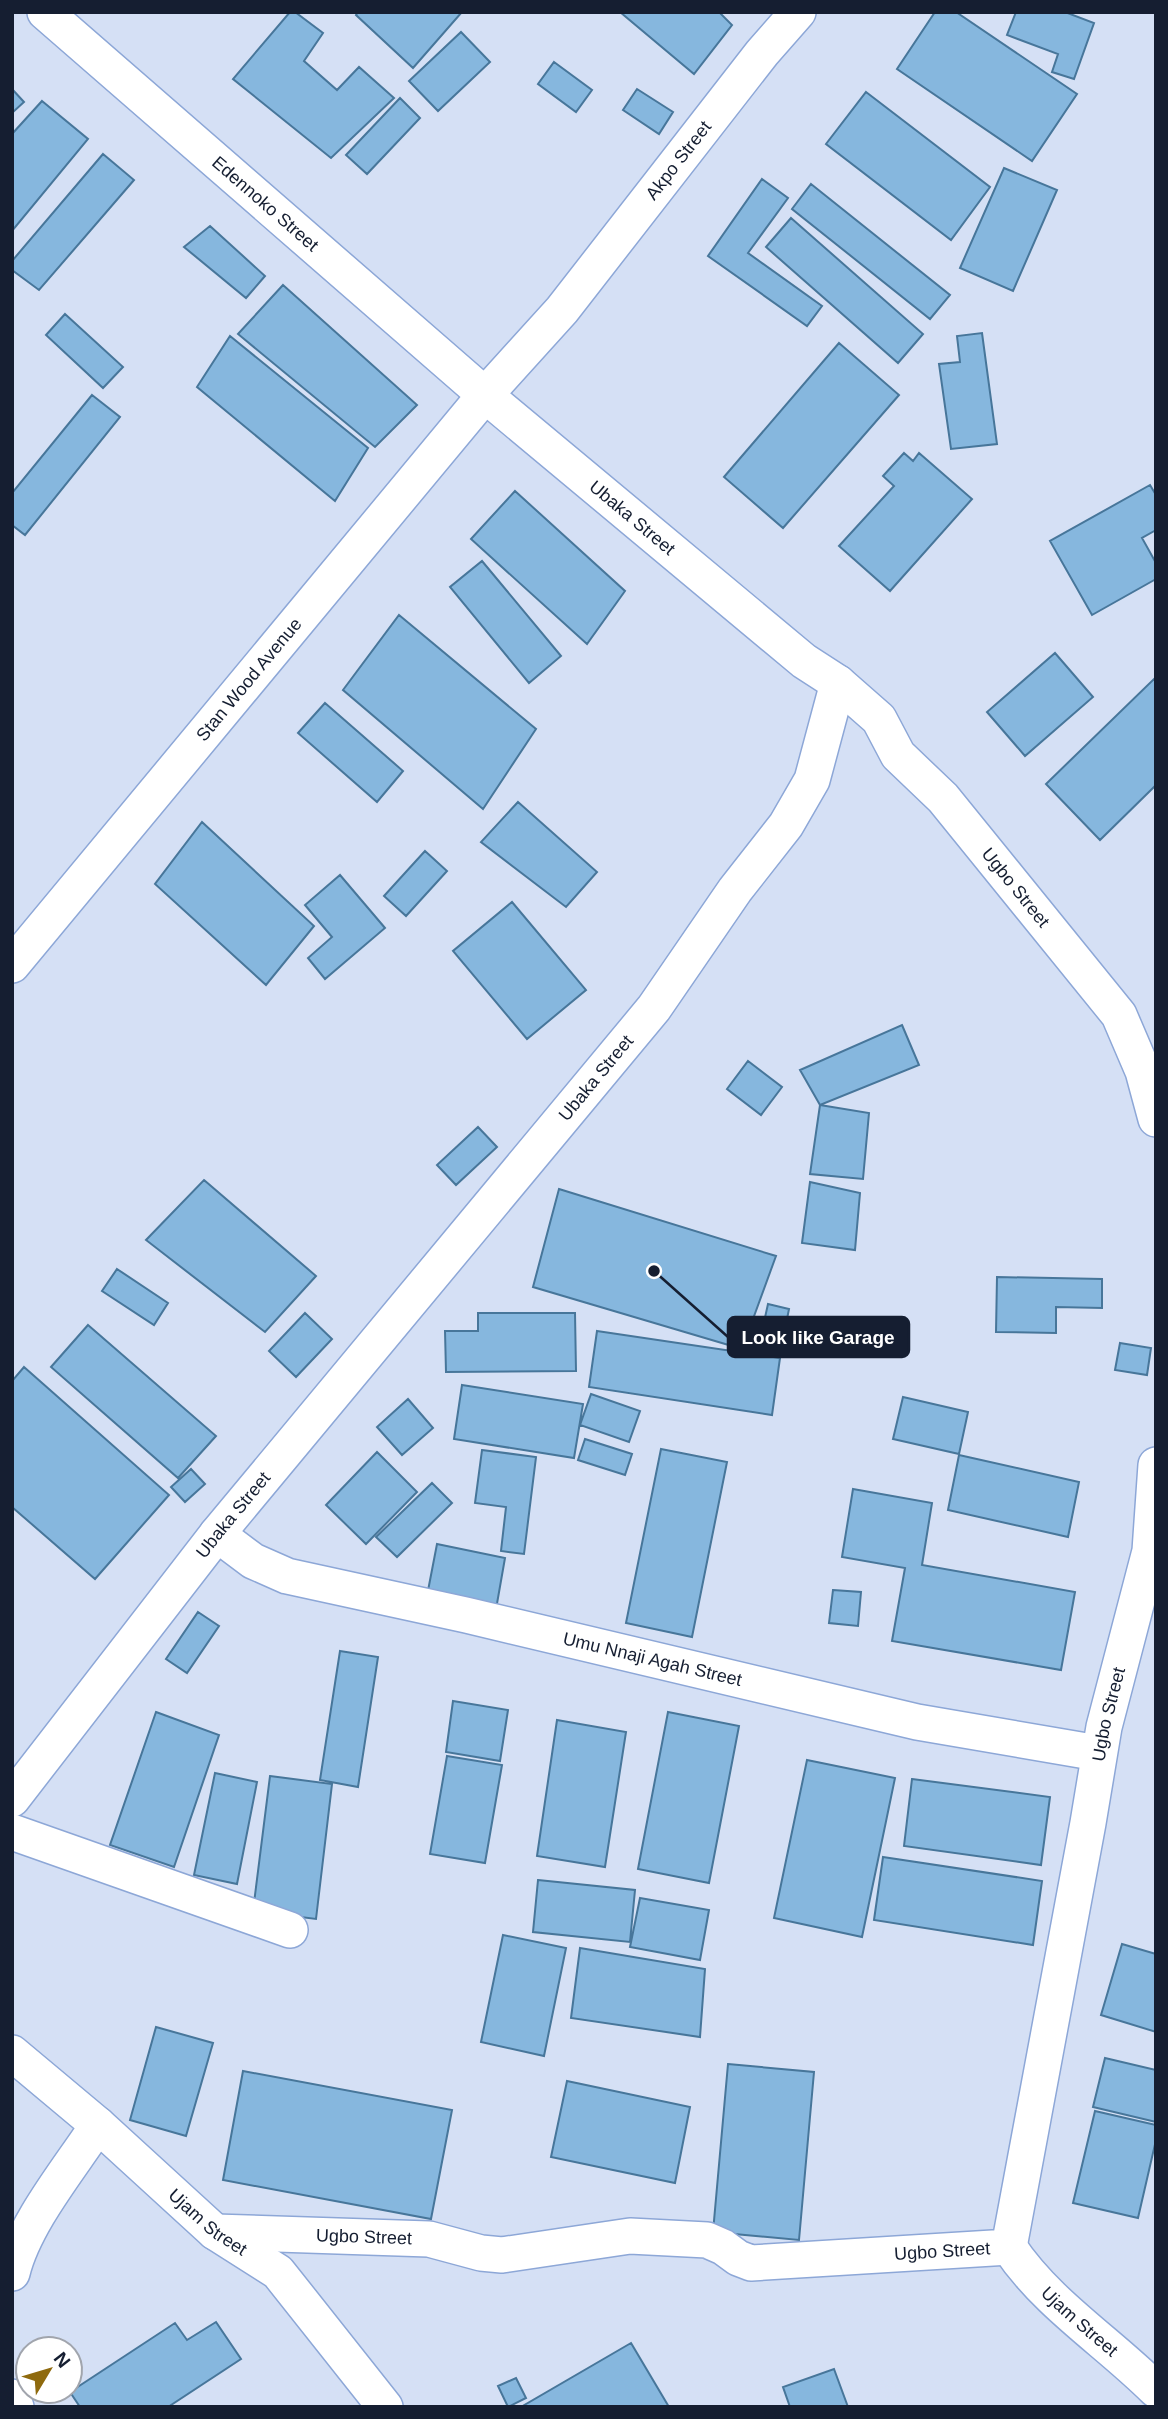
<svg xmlns="http://www.w3.org/2000/svg" width="1168" height="2419" font-family="Arial,sans-serif">
<style>
.building{fill:#86b7de;stroke:#47769a;stroke-width:2}
.lines{fill:none;stroke-linecap:round;stroke-linejoin:round}
.minor-casing{stroke:#8da7d7;stroke-width:38}
.minor{stroke:#fff;stroke-width:35}
.labels{text-anchor:middle;stroke-width:7;stroke-linejoin:round;paint-order:stroke}
.street-label{font-size:18px;fill:#151e31;stroke:#fff}
.leader{fill:none;stroke:#151e31;stroke-width:2.5}
.callout-dot{fill:#151e31;stroke:#fff;stroke-width:2.5}
.callout{fill:#151e31;stroke:#151e31;stroke-width:2.5}
.callout-label{font-size:19px;text-anchor:middle;font-weight:bold;fill:#fff}
</style>
<rect width="100%" height="100%" fill="#d5e0f5"/>
<path class="building" d="M290,12H295L323,33L304,61L337,90L359,67L394,98L331,158L233,79Z
M358,12H462L413,68L356,15Z
M620,12H719L732,25L694,74Z
M935,12H956L1077,94L1032,161L897,69Z
M1016,12H1065L1094,23L1074,79L1052,72L1058,54L1007,35Z
M461,32L490,62L438,111L409,81Z
M554,62L592,90L576,112L538,84Z
M12,89L24,102L12,113Z
M637,89L673,112L659,134L623,110Z
M866,92L990,187L951,240L826,144Z
M400,98L420,118L367,174L346,155Z
M42,101L88,139L12,231V134Z
M103,154L134,180L39,290L12,270V261Z
M1004,168L1057,190L1013,291L960,268Z
M762,179L788,198L748,253L822,306L807,326L708,256Z
M811,184L950,295L930,319L792,209Z
M791,218L923,334L898,363L766,247Z
M210,226L265,276L246,298L184,247Z
M283,285L417,405L375,447L238,334Z
M65,314L123,367L103,388L46,335Z
M982,333L997,444L951,449L939,364L960,362L957,336Z
M230,336L368,448L335,501L197,387Z
M839,343L899,395L783,528L724,477Z
M92,395L120,417L25,535L12,525V493Z
M904,453L913,461L919,453L972,499L890,591L839,546L894,486L883,476Z
M1150,485L1156,495V530L1142,538L1156,563V579L1092,615L1050,541Z
M515,491L625,591L587,644L471,539Z
M482,561L561,656L529,683L450,587Z
M399,615L536,729L483,809L343,690Z
M1055,653L1093,697L1025,756L987,712Z
M1155,678L1156,785L1100,840L1046,784Z
M325,703L403,771L377,802L298,733Z
M518,802L597,872L566,907L481,842Z
M202,822L314,926L266,985L155,884Z
M425,851L447,871L406,916L384,896Z
M340,875L385,928L325,979L308,958L332,937L305,905Z
M512,902L586,990L527,1039L453,951Z
M902,1025L919,1065L820,1105L800,1070Z
M748,1061L782,1087L761,1115L727,1089Z
M820,1105L869,1113L863,1179L810,1174Z
M478,1127L497,1147L456,1185L437,1165Z
M204,1180L316,1276L265,1332L146,1240Z
M810,1182L860,1193L855,1250L802,1243Z
M559,1189L776,1256L742,1349L533,1287Z
M117,1269L168,1303L154,1325L102,1291Z
M997,1277L1102,1279V1308L1056,1307V1333L996,1332Z
M768,1304L789,1309L780,1354L758,1349Z
M305,1313L332,1339L296,1377L269,1351Z
M478,1313H575L576,1371L446,1372L445,1331H478Z
M88,1325L216,1436L178,1478L51,1367Z
M597,1331L780,1358L772,1415L589,1387Z
M1120,1343L1151,1348L1147,1375L1115,1370Z
M24,1367L169,1495L95,1579L12,1507V1381Z
M462,1385L583,1404L574,1458L454,1439Z
M591,1394L640,1411L629,1442L580,1425Z
M903,1397L968,1412L959,1454L893,1439Z
M408,1399L433,1428L402,1455L377,1427Z
M585,1439L632,1454L625,1475L578,1460Z
M661,1449L727,1462L692,1637L626,1623Z
M482,1450L536,1457L524,1554L501,1551L506,1507L475,1503Z
M377,1452L417,1492L366,1544L326,1505Z
M959,1455L1079,1482L1068,1537L948,1510Z
M191,1469L205,1484L185,1502L171,1487Z
M432,1483L452,1503L397,1557L376,1537Z
M853,1489L932,1503L922,1565L1075,1592L1061,1670L892,1641L905,1568L842,1557Z
M437,1544L505,1558L495,1615L426,1601Z
M833,1590L861,1592L858,1626L829,1623Z
M198,1612L219,1626L187,1673L166,1659Z
M340,1651L378,1657L358,1787L320,1780Z
M453,1701L508,1710L500,1761L446,1752Z
M156,1712L219,1735L174,1867L110,1845Z
M668,1712L739,1726L709,1883L638,1869Z
M557,1720L626,1732L605,1867L537,1856Z
M447,1756L502,1765L485,1863L430,1854Z
M807,1760L895,1778L862,1937L774,1918Z
M215,1773L257,1782L237,1884L194,1875Z
M270,1776L332,1784L316,1919L253,1911Z
M912,1779L1050,1797L1041,1865L904,1846Z
M883,1857L1042,1881L1033,1945L874,1920Z
M538,1880L635,1890L630,1942L533,1932Z
M640,1898L709,1910L700,1960L630,1947Z
M503,1935L566,1948L544,2056L481,2042Z
M1122,1944L1156,1954V2032L1101,2015Z
M580,1948L705,1969L700,2037L571,2018Z
M156,2027L213,2043L186,2136L130,2120Z
M1105,2058L1156,2070V2122L1093,2107Z
M728,2064L814,2072L799,2240L713,2232Z
M243,2071L452,2110L431,2219L223,2180Z
M567,2081L690,2107L675,2183L551,2157Z
M1095,2111L1156,2125V2140L1138,2218L1073,2203Z
M216,2322L241,2359L168,2407H80L70,2392L175,2323L187,2340Z
M631,2343L669,2407H521Z
M834,2369L848,2407H790L783,2387Z
M516,2378L526,2398L508,2407L498,2386Z"/>
<g class="lines">
<defs>
<g id="minor">
<path id="s1" d="M45,12L485,395L804,661L838,683L879,719L898,755L943,798L1119,1015L1143,1071L1156,1119"/>
<path id="s2" d="M12,965L485,395L562,310L762,53L798,12"/>
<path id="s3" d="M217,1534L253,1561L287,1576L466,1615L917,1722L1098,1753"/>
<path id="s4" d="M12,1799L217,1534L654,1008L735,890L786,825L812,780L838,683"/>
<path d="M12,1832L290,1930"/>
<path id="s5" d="M12,2053L98,2125L215,2232L278,2272L385,2407"/>
<path id="s6" d="M215,2232L429,2239L481,2253L502,2255L630,2236L707,2240L723,2247L738,2258L751,2263L1009,2247L1088,1823L1104,1727L1150,1551L1156,1465"/>
<path id="s7" d="M1009,2247C1047,2304 1108,2342 1156,2390"/>
<path d="M12,2273C24,2223 70,2168 98,2125"/>
<path d="M12,2397L16,2407"/>
</g>
</defs>
<use href="#minor" class="minor-casing"/>
<use href="#minor" class="minor"/>
</g>
<g class="labels">
<g class="street-label">
<text dy="6" stroke="none"><textPath href="#s2" startOffset="1045">Akpo Street</textPath></text>
<text dy="6" stroke="none"><textPath href="#s1" startOffset="292">Edennoko Street</textPath></text>
<text dy="6" stroke="none"><textPath href="#s1" startOffset="775">Ubaka Street</textPath></text>
<text dy="6" stroke="none"><textPath href="#s2" startOffset="371">Stan Wood Avenue</textPath></text>
<text dy="6" stroke="none"><textPath href="#s1" startOffset="1312">Ugbo Street</textPath></text>
<text dy="6" stroke="none"><textPath href="#s4" startOffset="928">Ubaka Street</textPath></text>
<text dy="6" stroke="none"><textPath href="#s4" startOffset="360">Ubaka Street</textPath></text>
<text dy="6" stroke="none"><textPath href="#s3" startOffset="457">Umu Nnaji Agah Street</textPath></text>
<text dy="6" stroke="none"><textPath href="#s6" startOffset="1346">Ugbo Street</textPath></text>
<text dy="6" stroke="none"><textPath href="#s5" startOffset="259">Ujam Street</textPath></text>
<text dy="6" stroke="none"><textPath href="#s6" startOffset="149">Ugbo Street</textPath></text>
<text dy="6" stroke="none"><textPath href="#s6" startOffset="737">Ugbo Street</textPath></text>
<text dy="6" stroke="none"><textPath href="#s7" startOffset="103">Ujam Street</textPath></text>
</g>
</g>
<path class="leader" d="M654 1271L728 1337"/>
<circle class="callout-dot" cx="654" cy="1271" r="7"/>
<rect class="callout" x="728" y="1317" width="181" height="40" rx="7"/>
<g class="callout-label">
<text x="818" y="1344">Look like Garage</text>
</g>
<rect width="1168" height="2419" fill="none" stroke="#151e31" stroke-width="28"/>
<g transform="translate(49 2370) rotate(52)"><circle r="33" fill="#ffffff" stroke="#a1a5ad" stroke-width="2"/>
<path d="M0-5L12 26L0 18L-12 26Z" fill="#8f6a0e"/>
<text y="-10" font-size="19" font-weight="bold" text-anchor="middle" fill="#151e31">N</text>
</g>
</svg>
